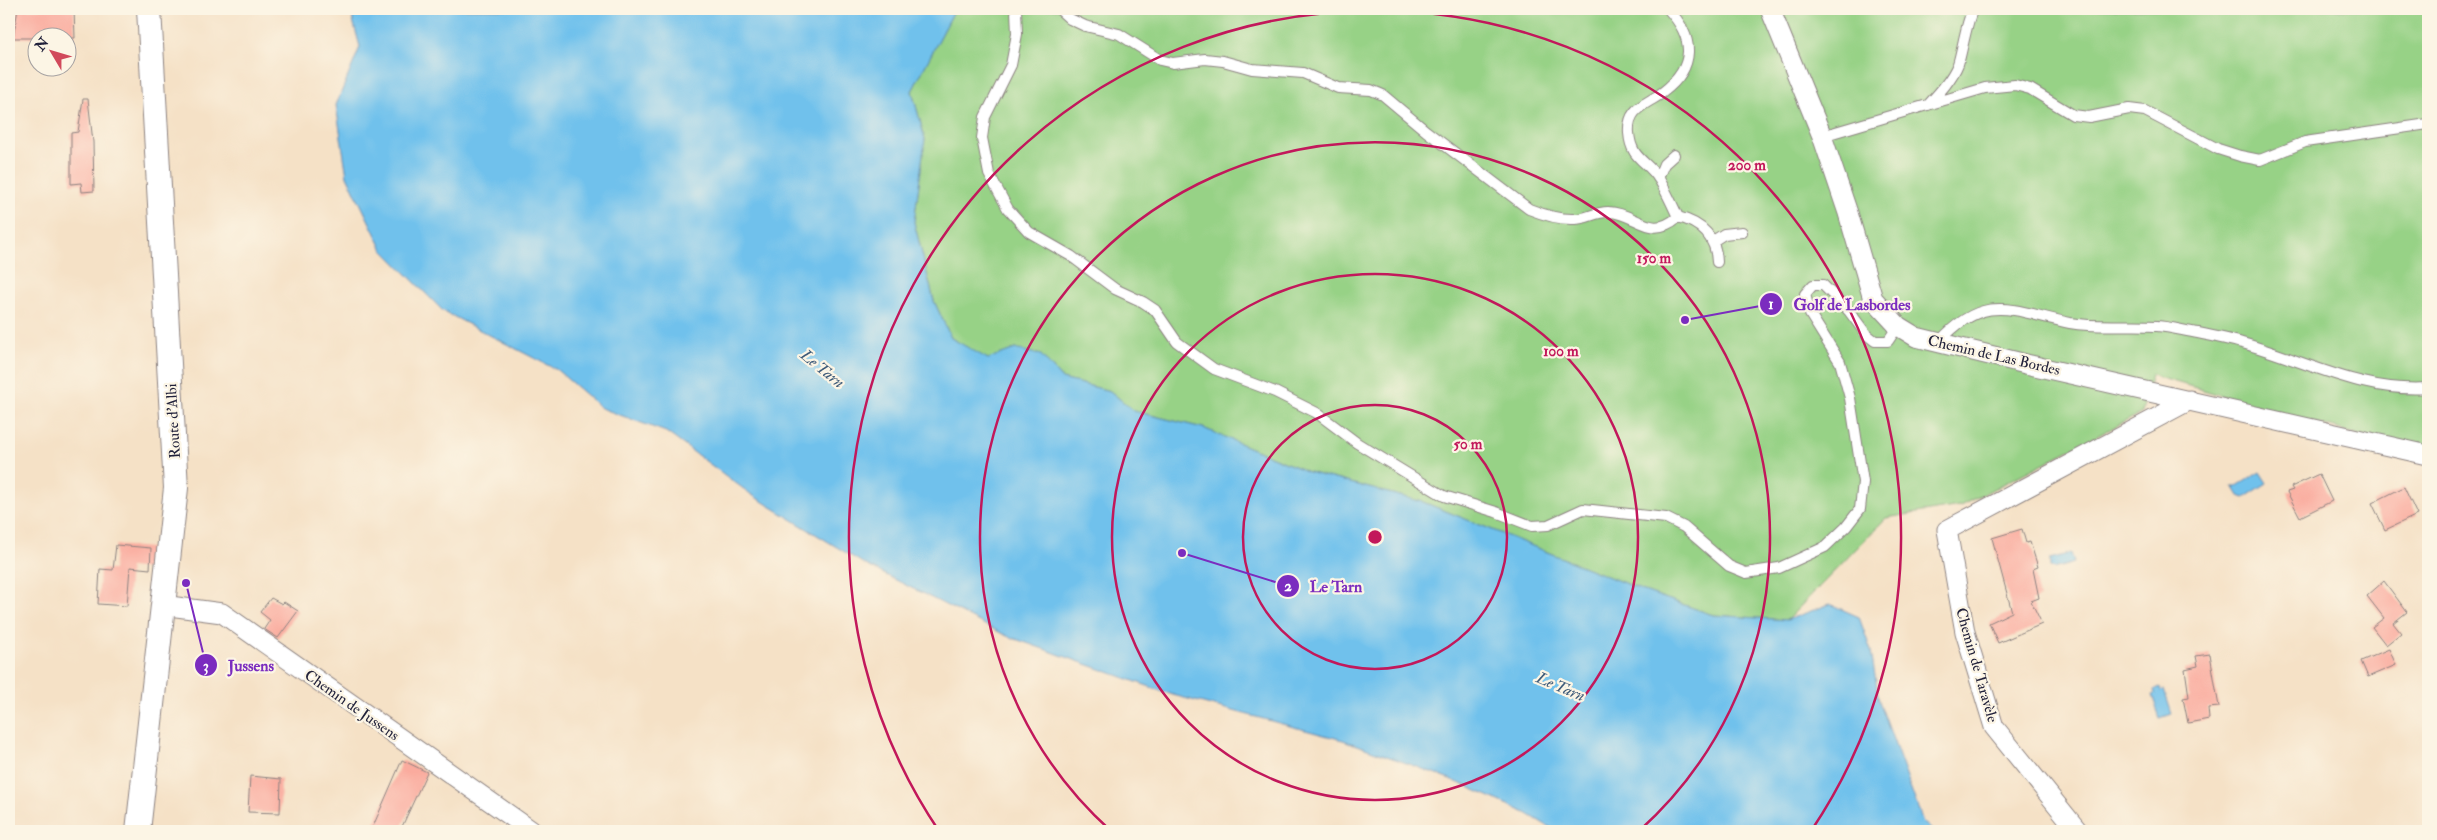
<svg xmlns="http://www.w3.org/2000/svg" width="2437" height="840" font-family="'IM FELL Double Pica',serif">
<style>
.green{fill:#97d286;stroke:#5c7a60}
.water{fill:#70c1ec;stroke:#497294}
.building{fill:#faab9e}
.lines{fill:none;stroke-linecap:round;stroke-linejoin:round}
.service-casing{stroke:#8c8280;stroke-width:12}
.minor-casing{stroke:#8c8280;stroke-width:21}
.tertiary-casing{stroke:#8c8280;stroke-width:26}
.path{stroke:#8c8280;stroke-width:3;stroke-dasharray:4 4;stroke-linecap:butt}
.service{stroke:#fff;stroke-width:10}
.minor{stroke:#fff;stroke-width:19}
.tertiary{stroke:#fff;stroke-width:24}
.ring{fill:none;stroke:#c2185b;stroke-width:2.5}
.labels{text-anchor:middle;stroke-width:4.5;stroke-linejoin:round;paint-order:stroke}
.street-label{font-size:15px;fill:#22223b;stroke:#fcf5e5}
.water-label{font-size:16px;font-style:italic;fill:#3d5a79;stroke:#fcf5e5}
.centre{fill:#c2185b;stroke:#fcf5e5;stroke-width:2.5}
.ring-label{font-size:15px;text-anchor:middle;font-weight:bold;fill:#c2185b;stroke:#fcf5e5;stroke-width:4.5;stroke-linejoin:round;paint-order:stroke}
.leader{fill:none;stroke:#7b2cbf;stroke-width:2}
.callout-dot{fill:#7b2cbf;stroke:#fcf5e5;stroke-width:2}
.mark-label{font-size:15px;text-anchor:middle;font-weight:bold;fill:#fff}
.callout-label{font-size:16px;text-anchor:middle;font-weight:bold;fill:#7b2cbf;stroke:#fcf5e5;stroke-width:4.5;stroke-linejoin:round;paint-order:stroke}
</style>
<rect width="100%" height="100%" fill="#fcf5e5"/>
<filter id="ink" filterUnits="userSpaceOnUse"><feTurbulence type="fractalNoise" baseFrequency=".02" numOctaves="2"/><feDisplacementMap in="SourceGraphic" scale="10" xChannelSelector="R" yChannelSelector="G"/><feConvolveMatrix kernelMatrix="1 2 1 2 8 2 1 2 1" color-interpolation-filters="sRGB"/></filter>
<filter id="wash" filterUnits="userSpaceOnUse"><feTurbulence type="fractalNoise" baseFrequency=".0096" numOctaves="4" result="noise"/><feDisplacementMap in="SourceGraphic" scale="20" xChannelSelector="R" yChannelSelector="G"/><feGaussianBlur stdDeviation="1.12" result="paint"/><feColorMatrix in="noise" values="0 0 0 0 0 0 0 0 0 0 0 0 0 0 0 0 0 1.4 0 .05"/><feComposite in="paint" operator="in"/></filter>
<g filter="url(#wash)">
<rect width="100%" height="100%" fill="#f5e1c6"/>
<path class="green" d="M955,9H2428V455L2151,375L2142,413L1960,506L1886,518L1787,620L1713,615L1644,591L1423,502L1308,472L1203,428L1134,411L1110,391L1062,379L1041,355L1015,349L988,360L951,338L934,301L914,222L925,139L912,91Z"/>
<path class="water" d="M350,9H955L912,91L925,139L914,222L934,301L951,338L988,359L1015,349L1041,355L1062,379L1110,391L1134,411L1203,428L1308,472L1423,502L1644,591L1713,615L1787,620L1830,604L1859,617L1871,651L1879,701L1923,822L1933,831H1556L1526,813L1450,779L1343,740L1173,695L1007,636L866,565L752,495L666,432L601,408L557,370L443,311L383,250L347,176L336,105L360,47Z
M2260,472L2267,483L2244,498L2239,496L2233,486H2237Z
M2071,553L2074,563L2053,569L2050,567V559Z
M2160,687L2161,691L2164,690L2172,714L2160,718L2152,695L2155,694L2154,690Z"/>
<g id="blocks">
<path class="building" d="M18,9H74L75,38H13Z
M83,99H88L93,142L94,191L82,192L81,183L71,184V133L78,132Z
M2319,474L2332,501L2300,517L2287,492L2293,490L2291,487Z
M2404,487L2417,515L2385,530L2372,503Z
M2022,529L2026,543L2030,542L2038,567L2033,569L2039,598L2031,601L2042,624L1998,643L1989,623L2012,612L1992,538Z
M116,545L151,548L150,569L130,567L127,606L98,604L100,569L113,570Z
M2384,581L2407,612L2393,623L2401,633L2386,645L2372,627L2384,618L2367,596Z
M271,598L282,604L284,602L298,611L278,638L264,629L270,620L260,612Z
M2389,649L2396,665L2368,677L2361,661Z
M2210,654L2219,707L2208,708L2209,719L2188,723L2183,698L2189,697L2185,669L2198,666L2196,656Z
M402,760L427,772L400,831H371Z
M250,776L281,779L280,813L248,812Z"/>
</g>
</g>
<g filter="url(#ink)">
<use href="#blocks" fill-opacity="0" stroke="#8c8280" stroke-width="1"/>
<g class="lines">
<defs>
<path id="service" d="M1016,9L1017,34L1011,65L985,117L982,138L989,174L1008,209L1029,232L1071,256L1115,289L1143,302L1155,310L1177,342L1214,369L1275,392L1317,413L1357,443L1444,496L1496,512L1532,526L1548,525L1583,509L1666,518L1684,527L1729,566L1746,573L1779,568L1825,547L1846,527L1860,509L1863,482L1850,398L1840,362L1810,314L1805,294L1813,285H1823L1849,311L1866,334L1875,341H1888L1898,326
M1059,9L1070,19L1085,26L1119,34L1160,60L1173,63L1205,59L1223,61L1252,69L1303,73L1338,88L1371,90L1383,95L1426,131L1529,209C1544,215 1559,220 1575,219C1586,219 1598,211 1609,212C1637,213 1650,241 1678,217C1702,223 1716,237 1717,262
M1668,9C1695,38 1696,67 1663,92C1647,105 1627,107 1629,133C1631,160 1647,160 1659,179C1666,191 1672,204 1678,217
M1928,105C1939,93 1952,79 1958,64C1962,52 1968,14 1974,9
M1822,136L1985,88L2015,85L2030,89L2073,115L2089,117L2129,109L2145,111L2218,149L2240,156L2260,160L2305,142L2428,124
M1658,178L1664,164L1674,155
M1713,241L1724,234L1742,232
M1939,342C1986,290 2014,312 2070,323C2099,328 2128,324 2157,326C2170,327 2185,331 2198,333C2213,336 2228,339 2242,343C2304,360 2362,393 2428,388"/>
<path id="minor" d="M1770,9L1822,136L1848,213L1873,299L1898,326L1916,337L2026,364L2428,455
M162,605L222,613L532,831
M2078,831L1994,727L1965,632L1947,530L2190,400"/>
<path id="tertiary" d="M138,831L176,488L149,9"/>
</defs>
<use href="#service" class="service-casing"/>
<use href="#minor" class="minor-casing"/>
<use href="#tertiary" class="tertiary-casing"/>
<path class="path" d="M1948,9H1960"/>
<use href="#service" class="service"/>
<use href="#minor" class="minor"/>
<use href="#tertiary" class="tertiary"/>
</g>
</g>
<g class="ring">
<circle cx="1375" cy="537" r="132"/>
<circle cx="1375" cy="537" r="263"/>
<path d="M1111 831A395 395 0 1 1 1639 831"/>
<path d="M939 831A526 526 0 1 1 1811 831"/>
</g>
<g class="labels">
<g class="street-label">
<text transform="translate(1994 355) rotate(13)" y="5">Chemin de Las Bordes</text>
<text transform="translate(173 421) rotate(-93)" y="5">Route d'Albi</text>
<text transform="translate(1977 665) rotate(74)" y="5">Chemin de Taravèle</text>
<text transform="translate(352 705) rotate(35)" y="5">Chemin de Jussens</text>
</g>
<g class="water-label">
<text transform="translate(823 368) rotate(39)" y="6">Le Tarn</text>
<text transform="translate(1561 686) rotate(23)" y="6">Le Tarn</text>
</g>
</g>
<circle cx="1375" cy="537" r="8" class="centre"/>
<g class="ring-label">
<text x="1747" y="170">200 m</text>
<text x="1654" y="263">150 m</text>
<text x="1561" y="356">100 m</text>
<text x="1468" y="449">50 m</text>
</g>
<path class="leader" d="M1685 320L1771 304M1182 553L1288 586M186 583L206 665"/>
<g class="callout-dot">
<circle cx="1685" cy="320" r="5"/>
<circle cx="1182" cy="553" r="5"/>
<circle cx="186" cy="583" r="5"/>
<circle cx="1771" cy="304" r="12"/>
<circle cx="1288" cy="586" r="12"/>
<circle cx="206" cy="665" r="12"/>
</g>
<g class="mark-label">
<text x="1771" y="309">1</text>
<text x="1288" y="591">2</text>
<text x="206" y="671">3</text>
</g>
<g class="callout-label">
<text x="1852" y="310">Golf de Lasbordes</text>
<text x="1336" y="592">Le Tarn</text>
<text x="251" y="671">Jussens</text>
</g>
<rect width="2437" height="840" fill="none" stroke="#fcf5e5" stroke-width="30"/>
<g transform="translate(52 52) rotate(308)"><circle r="24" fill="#fcf5e5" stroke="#a5a1a1"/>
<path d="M0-4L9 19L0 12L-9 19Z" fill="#d1495b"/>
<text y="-8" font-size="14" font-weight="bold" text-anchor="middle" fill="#22223b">N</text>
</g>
</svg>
